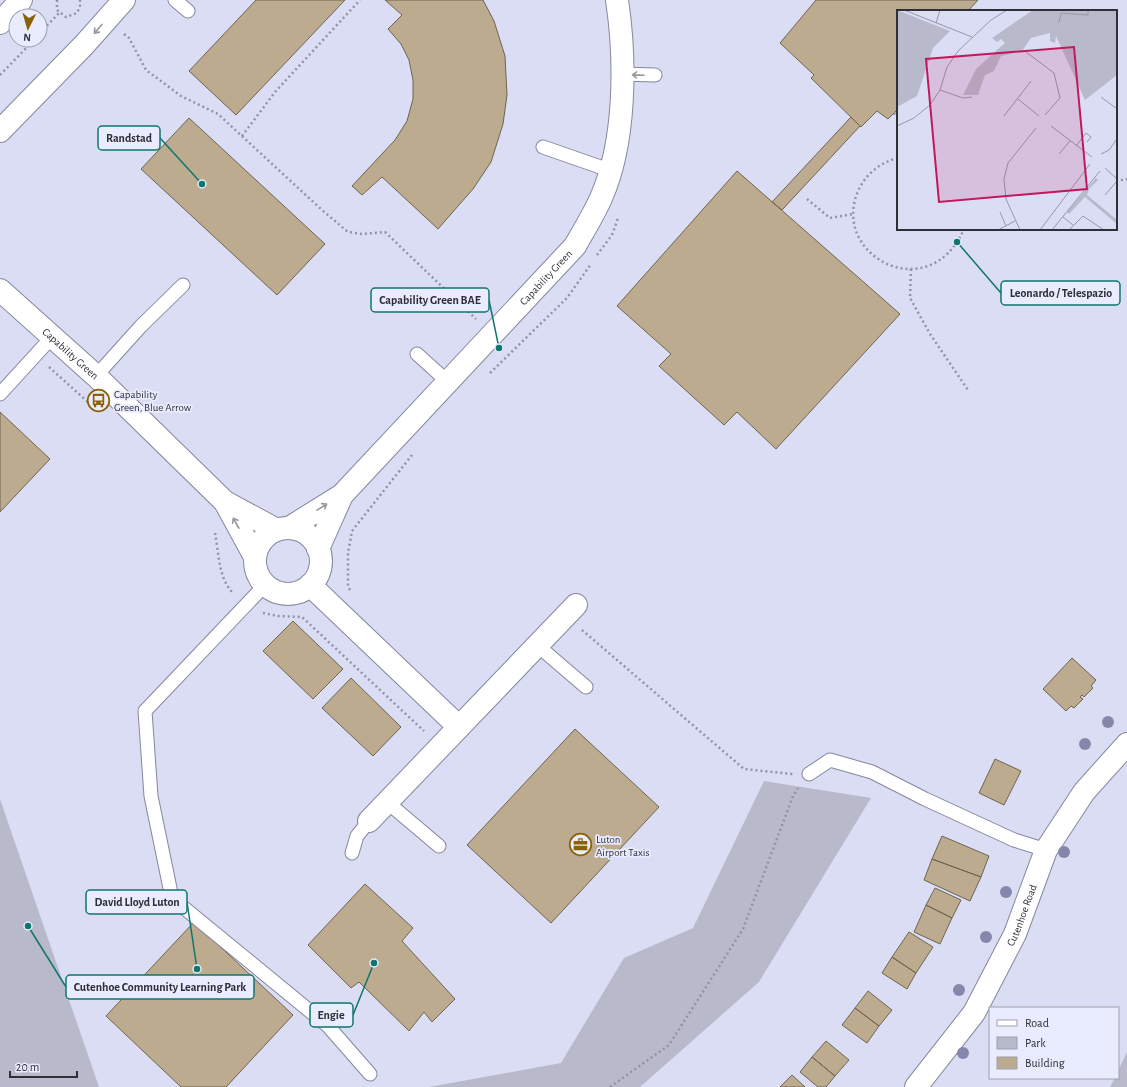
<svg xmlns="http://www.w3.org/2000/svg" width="1127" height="1087" font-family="'Alegreya Sans',sans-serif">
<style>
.green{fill:#b8bacc}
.building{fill:#bcab8e;stroke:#6f6451}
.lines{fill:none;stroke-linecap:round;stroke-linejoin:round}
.service-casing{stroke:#85879c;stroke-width:15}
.minor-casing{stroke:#85879c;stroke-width:24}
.tertiary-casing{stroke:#85879c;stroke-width:24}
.path{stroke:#9193a4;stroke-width:2.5;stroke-dasharray:2 3;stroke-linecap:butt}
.service{stroke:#fff;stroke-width:13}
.minor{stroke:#fff;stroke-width:22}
.tertiary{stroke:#fff;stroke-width:22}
.tree{fill:#8587aa}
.oneway{stroke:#96979b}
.labels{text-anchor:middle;stroke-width:3.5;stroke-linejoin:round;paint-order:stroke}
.street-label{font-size:11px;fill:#2e2f37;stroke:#e9ebfe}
.poi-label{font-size:11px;fill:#2e2f37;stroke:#e9ebfe;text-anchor:start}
.inset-road{fill:none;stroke:#9697a9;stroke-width:1}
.view{fill:#c2185b;fill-opacity:0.15;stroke:#c2185b;stroke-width:2}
.inset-edge{fill:none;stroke:#2e2f37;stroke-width:2}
.leader{fill:none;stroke:#0f766e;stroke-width:1.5}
.callout-dot{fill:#0f766e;stroke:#e9ebfe;stroke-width:1.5}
.callout{fill:#e9ebfe;stroke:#0f766e;stroke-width:1.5}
.callout-label{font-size:12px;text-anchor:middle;font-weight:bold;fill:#2e2f37}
</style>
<rect width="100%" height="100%" fill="#dbddf5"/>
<path class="green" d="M764,781L871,798L759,982L640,1087H429L561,1063L624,958L693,928Z
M0,799L99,1087H0Z
M1127,1052V1087H1110L1115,1078H1118V1071Z"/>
<path class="building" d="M256,0H345L236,115L189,71Z
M385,0H483L494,21L505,56L507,95L503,124L491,162L473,189L438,229L382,177L362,195L352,186L395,140L407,121L413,99V80L409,60L401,44L388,29L402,15Z
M816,0H978L968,11H898V87L896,89L898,91V109L888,119L877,111L861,127L811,78L814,75L780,43Z
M851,117L860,126L782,210L772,202Z
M189,118L325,244L277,295L141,169Z
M737,171L900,314L776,449L737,412L724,425L659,366L671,354L617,306Z
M0,412L50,459L0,512Z
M293,621L343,669L313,699L263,651Z
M1072,658L1096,680L1091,686L1093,688L1084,697L1082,695L1080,697L1083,699L1074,708L1071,706L1066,711L1043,689Z
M351,678L401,727L373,756L322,708Z
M575,729L659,807L551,923L467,845Z
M995,759L1021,771L1004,805L979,793Z
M942,836L989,856L981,877L932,859Z
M932,859L981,877L970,901L924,880Z
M365,884L413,928L402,941L455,999L432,1022L424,1012L409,1031L359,982L351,988L308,945Z
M935,888L961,900L952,918L926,905Z
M926,905L952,918L940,944L914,932Z
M194,922L293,1015L226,1087H181L106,1016Z
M909,932L933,947L916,973L892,957Z
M892,957L916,973L907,989L882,973Z
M868,991L892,1010L879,1026L855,1008Z
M855,1008L879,1026L867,1043L842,1025Z
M826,1041L849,1060L835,1076L812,1057Z
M812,1057L835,1076L826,1087H818L800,1072Z
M792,1075L805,1087H780Z"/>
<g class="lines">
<defs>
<path id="service" d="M175,0L188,11
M621,74L655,75
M543,147L609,170
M417,354L448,382
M96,376L141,326L183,285
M0,394L52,337
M265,585L145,711L151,796L172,898L328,1026L370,1074
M537,645L586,687
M809,774L830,760L872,772L925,799L1014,840L1046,850
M387,802L439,846
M352,853L357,836L369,821"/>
<g id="minor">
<path d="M0,23L21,0"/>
<path d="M0,131L84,45L124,0"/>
<path id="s1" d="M0,290L96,376L225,502"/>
<path id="s2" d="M342,495L575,246C584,230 594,214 601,198C626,142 626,60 617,0"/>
<path d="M289,528L342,495L318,549"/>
<circle cx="288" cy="561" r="33"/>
<path d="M255,557L225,502L277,530"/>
<path d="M310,585L459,727"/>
<path d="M369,821L576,605"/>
</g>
<g id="tertiary">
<path id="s3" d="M916,1087L974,1013L1015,934L1046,850L1084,792L1127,744"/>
</g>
</defs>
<use href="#service" class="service-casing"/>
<use href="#minor" class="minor-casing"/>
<use href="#tertiary" class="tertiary-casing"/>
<path class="path" d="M57,0V10L66,17L77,13L80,7V0
M40,33L59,13
M124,34L129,38L146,70L181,96L218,114L322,210L348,232L362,234L385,232L476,319
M0,75L34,40
M894,113L898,117
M242,136L275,92L360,0
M898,158C881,162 867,173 859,189C828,255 929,309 964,229
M1116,181L1127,179
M807,199L830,218L853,214
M597,255L612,235L618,218
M911,269L910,298L930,334L968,390
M49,367L90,404
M490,373L567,298L591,264
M215,533C219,553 218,579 234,594
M350,590L348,587V553L352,531L412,455
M263,613L278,616L302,617L424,731
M582,630L744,769L793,774
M610,1087L669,1045L743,929L793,796L798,788"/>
<use href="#service" class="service"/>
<use href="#minor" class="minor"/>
<use href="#tertiary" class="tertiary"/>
</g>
<g class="tree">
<circle cx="1108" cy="722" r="6"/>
<circle cx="1085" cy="744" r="6"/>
<circle cx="1064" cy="852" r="6"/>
<circle cx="1006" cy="892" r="6"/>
<circle cx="986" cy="937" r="6"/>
<circle cx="959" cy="990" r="6"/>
<circle cx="963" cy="1053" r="6"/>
</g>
<defs><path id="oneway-shaft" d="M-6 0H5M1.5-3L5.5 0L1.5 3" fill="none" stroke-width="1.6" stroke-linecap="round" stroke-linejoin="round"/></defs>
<g class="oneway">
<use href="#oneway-shaft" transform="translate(98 29) rotate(131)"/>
<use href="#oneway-shaft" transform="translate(638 75) rotate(-178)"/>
<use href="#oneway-shaft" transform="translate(322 507) rotate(-32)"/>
<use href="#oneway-shaft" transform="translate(236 523) rotate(-119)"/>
</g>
<defs>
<symbol id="bus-ring" viewBox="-11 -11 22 22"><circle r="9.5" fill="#e9ebfe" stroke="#8b6203" stroke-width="1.5"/><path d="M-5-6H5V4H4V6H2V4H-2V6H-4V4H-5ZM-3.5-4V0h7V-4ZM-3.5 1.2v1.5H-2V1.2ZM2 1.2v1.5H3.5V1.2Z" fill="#8b6203"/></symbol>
<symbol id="office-ring" viewBox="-11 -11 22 22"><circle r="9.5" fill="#e9ebfe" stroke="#8b6203" stroke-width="1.5"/><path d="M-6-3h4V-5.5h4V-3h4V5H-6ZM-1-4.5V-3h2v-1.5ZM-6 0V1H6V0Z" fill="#8b6203"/></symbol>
</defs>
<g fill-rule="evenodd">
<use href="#bus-ring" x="86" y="388" width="25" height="25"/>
<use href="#office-ring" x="568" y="832" width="25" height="25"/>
</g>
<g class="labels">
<g class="street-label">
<text dy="4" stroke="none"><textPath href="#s2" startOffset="298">Capability Green</textPath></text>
<text dy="4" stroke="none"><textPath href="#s1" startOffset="95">Capability Green</textPath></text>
<text dy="4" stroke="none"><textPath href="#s3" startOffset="203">Cutenhoe Road</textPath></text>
</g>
<g class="poi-label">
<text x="114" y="398">Capability<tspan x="114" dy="13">Green, Blue Arrow</tspan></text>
<text x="596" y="843">Luton<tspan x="596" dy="13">Airport Taxis</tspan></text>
</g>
</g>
<g transform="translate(897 10)">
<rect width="220" height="220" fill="#dbddf5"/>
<path d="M0,0L53,21L36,38L20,86L0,97ZM136,0H220V65L188,90L159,26L158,33L153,31V23L134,28L125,41L104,46L97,61L88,65L81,85H66L79,59L108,33L104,29L100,32L95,28ZM199,168L201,170L192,179L190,185L220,210V214L188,187L172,204L170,202Z" fill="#b8bacc"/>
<path class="inset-road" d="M7,0L75,27M39,13L43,0M162,13L164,3L191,5V0M129,42L157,63L163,88L148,105M43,80L66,88L75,87M204,87L220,99M121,89L142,106M107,106L134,71M0,116L17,108L33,95L43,80L50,57L61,41L94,10L110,0M154,116L195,147M179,136L189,123L194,127L190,132M162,144L173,131M204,144L212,140L220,129M208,158L220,169M208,185L220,171M103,202L109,216M166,207L176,215M101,220L118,211M123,220L109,189L107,169L111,153L139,118M143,220L193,154M155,220L203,161M172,220L186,206L207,220"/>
<path class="view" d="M177,37L190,179L42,192L29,49Z"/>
<rect width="220" height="220" class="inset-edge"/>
</g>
<path class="leader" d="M202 184L160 138M957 242L1001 293M499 348L489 300M197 969L187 902M28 926L66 987M374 963L353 1015"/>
<g class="callout-dot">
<circle cx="202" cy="184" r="4"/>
<circle cx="957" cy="242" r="4"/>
<circle cx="499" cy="348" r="4"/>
<circle cx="197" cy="969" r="4"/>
<circle cx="28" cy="926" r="4"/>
<circle cx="374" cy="963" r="4"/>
</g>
<g class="callout">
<rect x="98" y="126" width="62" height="24" rx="4"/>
<rect x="1001" y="281" width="119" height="24" rx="4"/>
<rect x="371" y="288" width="118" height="24" rx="4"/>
<rect x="86" y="890" width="101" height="24" rx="4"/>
<rect x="66" y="975" width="188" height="24" rx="4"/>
<rect x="310" y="1003" width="43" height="24" rx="4"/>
</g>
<g class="callout-label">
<text x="129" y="142">Randstad</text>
<text x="1061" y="297">Leonardo / Telespazio</text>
<text x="430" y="304">Capability Green BAE</text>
<text x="137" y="906">David Lloyd Luton</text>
<text x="160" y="991">Cutenhoe Community Learning Park</text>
<text x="331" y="1019">Engie</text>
</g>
<rect x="989" y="1007" width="130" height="72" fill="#e9ebfe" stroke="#9ea0ae"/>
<rect x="997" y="1020" width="20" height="6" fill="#ffffff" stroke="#9ea0ae"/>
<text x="1025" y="1027" font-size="12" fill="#2e2f37">Road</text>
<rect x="997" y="1037" width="20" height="12" fill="#b8bacc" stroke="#9ea0ae"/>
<text x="1025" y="1047" font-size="12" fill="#2e2f37">Park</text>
<rect x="997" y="1057" width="20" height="12" fill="#bcab8e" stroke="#9ea0ae"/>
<text x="1025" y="1067" font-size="12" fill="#2e2f37">Building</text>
<g transform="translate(28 28) rotate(185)"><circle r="19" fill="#e9ebfe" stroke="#9ea0ae"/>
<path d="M0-3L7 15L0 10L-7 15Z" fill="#8b6203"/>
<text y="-6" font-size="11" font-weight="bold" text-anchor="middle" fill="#2e2f37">N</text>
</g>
<path d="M10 1071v6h67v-6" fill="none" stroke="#2e2f37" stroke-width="2"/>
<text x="16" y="1071" font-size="12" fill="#2e2f37" stroke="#e9ebfe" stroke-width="3" paint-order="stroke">20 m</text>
</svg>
